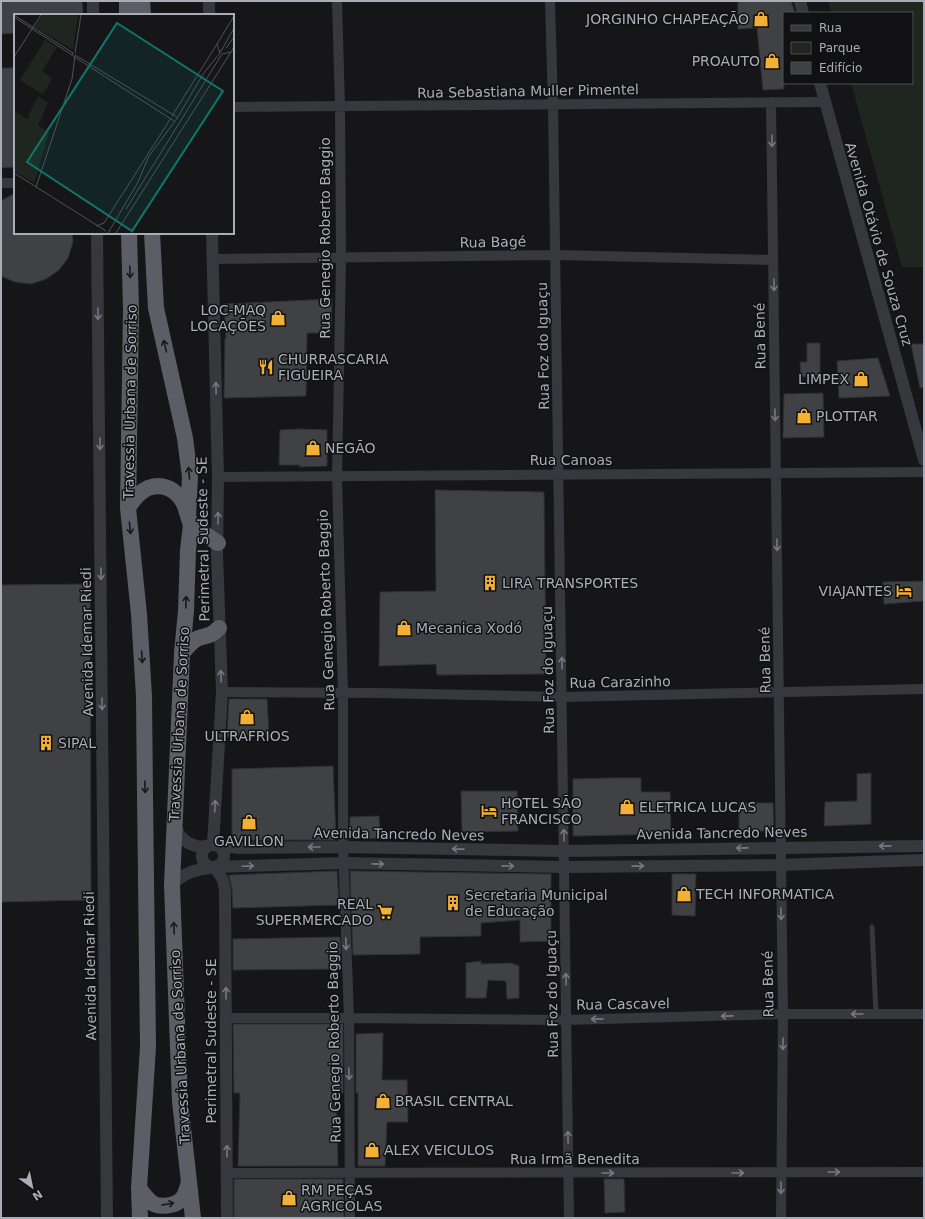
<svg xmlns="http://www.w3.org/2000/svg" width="925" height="1219" font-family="'DejaVu Sans',sans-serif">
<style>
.green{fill:#1e261f}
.building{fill:#404145;stroke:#303034}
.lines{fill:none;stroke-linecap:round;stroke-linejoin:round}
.service{stroke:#37383d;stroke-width:5}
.minor{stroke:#37383d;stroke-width:10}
.tertiary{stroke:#37383d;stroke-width:12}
.trunk{stroke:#5b5e65;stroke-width:16}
.oneway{stroke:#757881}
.oneway2{stroke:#18191b}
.labels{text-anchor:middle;stroke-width:3;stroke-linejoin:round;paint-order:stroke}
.poi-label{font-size:14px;fill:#a8adb8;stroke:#111113;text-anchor:start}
.street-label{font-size:14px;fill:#a8adb8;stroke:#111113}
.inset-road{fill:none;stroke:#505258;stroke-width:1}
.view{fill:#0f766e;fill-opacity:0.15;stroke:#0f766e;stroke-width:2}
.inset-edge{fill:none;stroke:#a8adb8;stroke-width:2}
</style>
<rect width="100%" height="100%" fill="#161618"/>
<path class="green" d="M828,1H924V267H902L851,83H912V13H831Z"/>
<path class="building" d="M1,1H82L83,15H15V33L1,34Z
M738,1H791L795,13H784V89L763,90L757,28L738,29Z
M1,68H15V167L1,168Z
M15,193V233H72L73,242L68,258L59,270L46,279L31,284L15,282L1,276V201Z
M332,299L331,333H307L306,396L224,398L225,338H226L224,304Z
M807,343H820V376L801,377L800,362H807Z
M911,344H924V387L920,388Z
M878,358L890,396L839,398L837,361Z
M823,393L824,437L783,438L784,394Z
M300,429L327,430V466L299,467L300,465H279L280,430Z
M435,490L544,492L546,674L437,675L436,664L379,666L380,592L436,591Z
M924,581V601L884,604L883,582Z
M90,584L91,900L1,902V585Z
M229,699H267L269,735L227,737Z
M333,766L336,840H232V769Z
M871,773V824L824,826L825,802L857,801V774Z
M611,778H641V792H670L671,834L573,836V779Z
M461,791H517L518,831L462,832Z
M739,803H773L774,831H739Z
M379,816L380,838L350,839V817Z
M337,871L339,905L233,908L232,889L229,875Z
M350,871L551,874V941L520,942V920L481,923V936L420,937V954L353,955Z
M672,874H696L695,916L672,915Z
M340,937L341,969L233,970V939Z
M481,961V964L511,963L519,966V998L507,999L506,981L488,980L486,998H466V963Z
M233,1024H343V1093H336L338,1166H238L240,1093H234Z
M383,1033L382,1080H407L408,1122H387L385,1166H358V1093H356V1034Z
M234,1179H343L344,1218H234Z
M604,1179H624L625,1212L605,1213Z"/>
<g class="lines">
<path class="service" d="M872,927L876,1014"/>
<path class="minor" d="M337,1L340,107L341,258L337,477L343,694V847L349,1018L350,1218
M550,1L553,105L569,1218
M771,102L783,1014L781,1218
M233,107L824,102
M1,183H15
M213,259L555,255L773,260
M218,477L924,472
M222,692L378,693L562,697L924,689
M226,1018H349L566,1020L783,1014H924
M227,1173L924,1172"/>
<path class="tertiary" d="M93,1V15
M209,1V15
M800,1L803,13
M820,83L924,460
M97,233L107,1218
M212,233L218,477L217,554L222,692L213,845
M175,825L180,836L188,843L199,847L213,845L239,848L343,847L564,851L924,846
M202 856a11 11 0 1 1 22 0a11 11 0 1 1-22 0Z
M215,867L223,880L225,890L227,1218
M172,885C185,871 196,870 215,867L343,863L565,867L780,865L924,860"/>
<path class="trunk" d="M127,1V15
M142,1L143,15
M129,233L131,309L128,508L139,614L144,696L145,794L148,1047L139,1188L140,1218
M152,233L156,308L185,438L190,477L188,516L191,525L188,550L186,611L182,653L172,885L180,1101L193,1218
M128,508C133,500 139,492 148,488C168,481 183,495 187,513
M191,525L218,543
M182,653C187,648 192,640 199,638C209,635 211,636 219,628
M139,1188C143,1194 147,1199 152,1203C160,1208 175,1206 182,1199C186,1194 187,1188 189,1182"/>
</g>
<defs><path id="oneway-shaft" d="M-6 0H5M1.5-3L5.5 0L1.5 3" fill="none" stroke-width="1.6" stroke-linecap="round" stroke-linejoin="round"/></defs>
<g class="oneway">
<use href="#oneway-shaft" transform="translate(772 141) rotate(89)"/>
<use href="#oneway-shaft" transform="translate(774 285) rotate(89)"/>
<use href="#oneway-shaft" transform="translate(98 314) rotate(89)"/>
<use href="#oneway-shaft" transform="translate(216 388) rotate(-91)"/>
<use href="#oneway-shaft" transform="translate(775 415) rotate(89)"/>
<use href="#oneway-shaft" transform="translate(100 444) rotate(89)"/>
<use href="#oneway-shaft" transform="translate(218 518) rotate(-90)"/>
<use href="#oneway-shaft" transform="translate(777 545) rotate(89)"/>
<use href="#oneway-shaft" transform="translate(101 574) rotate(89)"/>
<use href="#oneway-shaft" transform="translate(562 663) rotate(-91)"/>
<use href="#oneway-shaft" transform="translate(221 676) rotate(-92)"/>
<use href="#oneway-shaft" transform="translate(102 704) rotate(89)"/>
<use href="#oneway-shaft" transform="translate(215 806) rotate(-87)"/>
<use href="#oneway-shaft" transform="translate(564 835) rotate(-91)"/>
<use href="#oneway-shaft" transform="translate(885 846) rotate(179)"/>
<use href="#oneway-shaft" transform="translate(314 847) rotate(180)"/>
<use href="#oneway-shaft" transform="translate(742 848) rotate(179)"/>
<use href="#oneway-shaft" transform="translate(458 849) rotate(-179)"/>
<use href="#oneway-shaft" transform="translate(378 864) rotate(1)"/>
<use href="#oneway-shaft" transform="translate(248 866) rotate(-2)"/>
<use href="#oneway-shaft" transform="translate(508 866) rotate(1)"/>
<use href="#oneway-shaft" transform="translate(638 866) rotate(-1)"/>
<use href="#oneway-shaft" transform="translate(781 914) rotate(89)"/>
<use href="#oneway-shaft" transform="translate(346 944) rotate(88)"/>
<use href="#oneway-shaft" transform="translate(566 979) rotate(-91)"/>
<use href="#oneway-shaft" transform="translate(226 993) rotate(-90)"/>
<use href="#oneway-shaft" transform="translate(857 1014) rotate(180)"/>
<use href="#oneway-shaft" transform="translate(727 1016) rotate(179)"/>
<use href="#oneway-shaft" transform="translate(597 1019) rotate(179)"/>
<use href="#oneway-shaft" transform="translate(783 1044) rotate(91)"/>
<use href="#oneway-shaft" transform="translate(349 1074) rotate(89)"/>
<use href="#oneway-shaft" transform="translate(568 1137) rotate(-91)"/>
<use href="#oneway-shaft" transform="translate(227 1151) rotate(-90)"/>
<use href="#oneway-shaft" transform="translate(834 1172)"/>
<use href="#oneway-shaft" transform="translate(608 1173)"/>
<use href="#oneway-shaft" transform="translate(738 1173)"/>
<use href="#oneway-shaft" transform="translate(781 1188) rotate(90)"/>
</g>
<g class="oneway2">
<use href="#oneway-shaft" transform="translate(130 272) rotate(88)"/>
<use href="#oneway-shaft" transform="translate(165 346) rotate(-104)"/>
<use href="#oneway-shaft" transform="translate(189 473) rotate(-95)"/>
<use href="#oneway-shaft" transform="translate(130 528) rotate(84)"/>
<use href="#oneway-shaft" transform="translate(186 602) rotate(-88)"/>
<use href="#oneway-shaft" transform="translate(142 657) rotate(86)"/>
<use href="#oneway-shaft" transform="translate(145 787) rotate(89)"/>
<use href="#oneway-shaft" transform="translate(174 928) rotate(-93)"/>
<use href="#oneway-shaft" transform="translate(168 1204) rotate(-10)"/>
</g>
<defs>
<symbol id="shop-bare" viewBox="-9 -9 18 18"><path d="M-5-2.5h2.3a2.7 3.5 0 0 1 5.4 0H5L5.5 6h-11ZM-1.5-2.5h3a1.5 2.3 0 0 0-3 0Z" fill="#f2b134" stroke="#111113" stroke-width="2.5" paint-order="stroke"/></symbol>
<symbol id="restaurant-bare" viewBox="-9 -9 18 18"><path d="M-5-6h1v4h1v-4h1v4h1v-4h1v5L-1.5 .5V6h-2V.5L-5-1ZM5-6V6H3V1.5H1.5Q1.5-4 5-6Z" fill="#f2b134" stroke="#111113" stroke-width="2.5" paint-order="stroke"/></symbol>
<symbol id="building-bare" viewBox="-9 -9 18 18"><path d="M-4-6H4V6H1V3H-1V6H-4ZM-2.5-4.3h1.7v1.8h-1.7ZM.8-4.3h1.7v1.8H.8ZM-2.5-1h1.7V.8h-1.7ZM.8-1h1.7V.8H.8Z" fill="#f2b134" stroke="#111113" stroke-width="2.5" paint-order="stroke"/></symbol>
<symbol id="hotel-bare" viewBox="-9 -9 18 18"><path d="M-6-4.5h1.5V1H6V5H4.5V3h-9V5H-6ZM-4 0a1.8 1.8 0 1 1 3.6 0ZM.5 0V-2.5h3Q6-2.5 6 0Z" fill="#f2b134" stroke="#111113" stroke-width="2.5" paint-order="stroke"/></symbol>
<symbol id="supermarket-bare" viewBox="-9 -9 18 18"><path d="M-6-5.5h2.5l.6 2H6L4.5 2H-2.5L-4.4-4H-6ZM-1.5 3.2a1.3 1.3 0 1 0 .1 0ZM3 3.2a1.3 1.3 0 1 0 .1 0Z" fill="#f2b134" stroke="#111113" stroke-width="2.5" paint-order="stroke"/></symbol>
</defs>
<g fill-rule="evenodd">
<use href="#shop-bare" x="750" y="8" width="22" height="22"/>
<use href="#shop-bare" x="761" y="50" width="22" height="22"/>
<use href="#shop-bare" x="267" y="307" width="22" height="22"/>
<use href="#restaurant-bare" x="255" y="356" width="22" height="22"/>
<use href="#shop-bare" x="850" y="368" width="22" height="22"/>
<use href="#shop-bare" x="793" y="405" width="22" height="22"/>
<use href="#shop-bare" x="302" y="437" width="22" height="22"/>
<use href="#building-bare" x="479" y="572" width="22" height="22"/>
<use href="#hotel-bare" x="893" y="580" width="22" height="22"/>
<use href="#shop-bare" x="393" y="617" width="22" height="22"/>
<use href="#shop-bare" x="236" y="706" width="22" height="22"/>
<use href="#building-bare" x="35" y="732" width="22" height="22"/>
<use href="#shop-bare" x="616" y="796" width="22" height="22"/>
<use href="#hotel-bare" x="478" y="800" width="22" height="22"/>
<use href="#shop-bare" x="238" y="811" width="22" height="22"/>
<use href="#shop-bare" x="673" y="883" width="22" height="22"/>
<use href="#building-bare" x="442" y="892" width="22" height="22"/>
<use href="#supermarket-bare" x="374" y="901" width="22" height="22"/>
<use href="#shop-bare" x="372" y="1090" width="22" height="22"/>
<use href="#shop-bare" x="361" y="1139" width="22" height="22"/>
<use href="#shop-bare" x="278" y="1187" width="22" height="22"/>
</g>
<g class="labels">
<g class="poi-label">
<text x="749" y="24" text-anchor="end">JORGINHO CHAPEAÇÃO</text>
<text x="760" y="66" text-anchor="end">PROAUTO</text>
<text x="266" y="315" text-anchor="end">LOC-MAQ<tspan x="266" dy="16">LOCAÇÕES</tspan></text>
<text x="278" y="364">CHURRASCARIA<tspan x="278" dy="16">FIGUEIRA</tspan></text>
<text x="849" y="384" text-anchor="end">LIMPEX</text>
<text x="816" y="421">PLOTTAR</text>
<text x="325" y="453">NEGÃO</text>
<text x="502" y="588">LIRA TRANSPORTES</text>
<text x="892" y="596" text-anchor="end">VIAJANTES</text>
<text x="416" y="633">Mecanica Xodó</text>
<text x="247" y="741" text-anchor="middle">ULTRAFRIOS</text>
<text x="58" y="748">SIPAL</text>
<text x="501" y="808">HOTEL SÃO<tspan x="501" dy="16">FRANCISCO</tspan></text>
<text x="639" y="812">ELETRICA LUCAS</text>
<text x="249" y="846" text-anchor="middle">GAVILLON</text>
<text x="696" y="899">TECH INFORMATICA</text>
<text x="465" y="900">Secretaria Municipal<tspan x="465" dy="16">de Educação</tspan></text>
<text x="373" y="909" text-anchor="end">REAL<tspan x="373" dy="16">SUPERMERCADO</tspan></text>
<text x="395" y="1106">BRASIL CENTRAL</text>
<text x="384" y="1155">ALEX VEICULOS</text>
<text x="301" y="1195">RM PEÇAS<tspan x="301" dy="16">AGRICOLAS</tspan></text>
</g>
<g class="street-label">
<text transform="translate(528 91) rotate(-1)" y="5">Rua Sebastiana Muller Pimentel</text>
<text transform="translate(325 238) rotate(-90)" y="5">Rua Genegio Roberto Baggio</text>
<text transform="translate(493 242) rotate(-1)" y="5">Rua Bagé</text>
<text transform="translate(879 244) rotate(74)" y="5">Avenida Otávio de Souza Cruz</text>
<text transform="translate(760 336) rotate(-91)" y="5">Rua Bené</text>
<text transform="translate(543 346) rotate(-91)" y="5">Rua Foz do Iguaçu</text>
<text transform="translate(130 402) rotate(-89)" y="5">Travessia Urbana de Sorriso</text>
<text x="571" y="465">Rua Canoas</text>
<text transform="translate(203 539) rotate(-91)" y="5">Perimetral Sudeste - SE</text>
<text transform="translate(326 610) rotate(-92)" y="5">Rua Genegio Roberto Baggio</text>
<text transform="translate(87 642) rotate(-91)" y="5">Avenida Idemar Riedi</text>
<text transform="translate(765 660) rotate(-91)" y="5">Rua Bené</text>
<text transform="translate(548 670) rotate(-91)" y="5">Rua Foz do Iguaçu</text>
<text transform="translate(620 682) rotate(-1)" y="5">Rua Carazinho</text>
<text transform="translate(179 724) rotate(-87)" y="5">Travessia Urbana de Sorriso</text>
<text transform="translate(722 833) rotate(-1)" y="5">Avenida Tancredo Neves</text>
<text transform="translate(399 834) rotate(1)" y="5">Avenida Tancredo Neves</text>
<text transform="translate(90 966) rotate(-91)" y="5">Avenida Idemar Riedi</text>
<text transform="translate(768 984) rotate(-91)" y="5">Rua Bené</text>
<text transform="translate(552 994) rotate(-91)" y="5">Rua Foz do Iguaçu</text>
<text transform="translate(623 1004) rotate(-1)" y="5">Rua Cascavel</text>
<text transform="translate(211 1041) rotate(-90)" y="5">Perimetral Sudeste - SE</text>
<text transform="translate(334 1042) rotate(-91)" y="5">Rua Genegio Roberto Baggio</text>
<text transform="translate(180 1047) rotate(-93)" y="5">Travessia Urbana de Sorriso</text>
<text x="575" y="1164">Rua Irmã Benedita</text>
</g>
</g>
<g transform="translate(14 14)">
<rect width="220" height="220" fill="#161618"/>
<path d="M29,1H64L59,36L21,13ZM31,26L43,33L28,57L38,64L29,81L6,66ZM24,82L34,89L24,111L35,119L20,169L0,157V101L2,98L13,105Z" fill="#1e261f"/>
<path class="inset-road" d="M0,1L59,39M0,3L58,41M212,34L220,23M59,39V42L160,107M61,39L67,1M206,39L203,30L220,2M208,40L217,38L220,33M61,41L163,103M0,43L27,1M158,102L203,30M0,159L92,217M22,173L58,65L61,42M112,195L208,40M82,212L90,209L157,104M94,219L123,170L135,142L164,103L189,60L206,39L220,14M102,219L217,38"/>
<path class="view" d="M103,9L209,77L118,217L13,148Z"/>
<rect width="220" height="220" class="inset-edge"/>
</g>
<rect width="925" height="1219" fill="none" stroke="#a8adb8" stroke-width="4"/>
<rect x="783" y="12" width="130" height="72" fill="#111113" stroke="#4d4f55"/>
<rect x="791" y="25" width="20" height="6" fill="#37383d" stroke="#4d4f55"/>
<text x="819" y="32" font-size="12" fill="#a8adb8">Rua</text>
<rect x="791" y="42" width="20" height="12" fill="#1e261f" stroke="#4d4f55"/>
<text x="819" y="52" font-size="12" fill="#a8adb8">Parque</text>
<rect x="791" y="62" width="20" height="12" fill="#404145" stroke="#4d4f55"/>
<text x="819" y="72" font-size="12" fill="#a8adb8">Edifício</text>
<g transform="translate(32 1187) rotate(147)" stroke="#111113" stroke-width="3" paint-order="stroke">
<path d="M0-3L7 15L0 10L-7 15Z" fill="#a8adb8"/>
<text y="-6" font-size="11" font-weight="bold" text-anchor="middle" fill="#a8adb8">N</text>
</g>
</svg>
